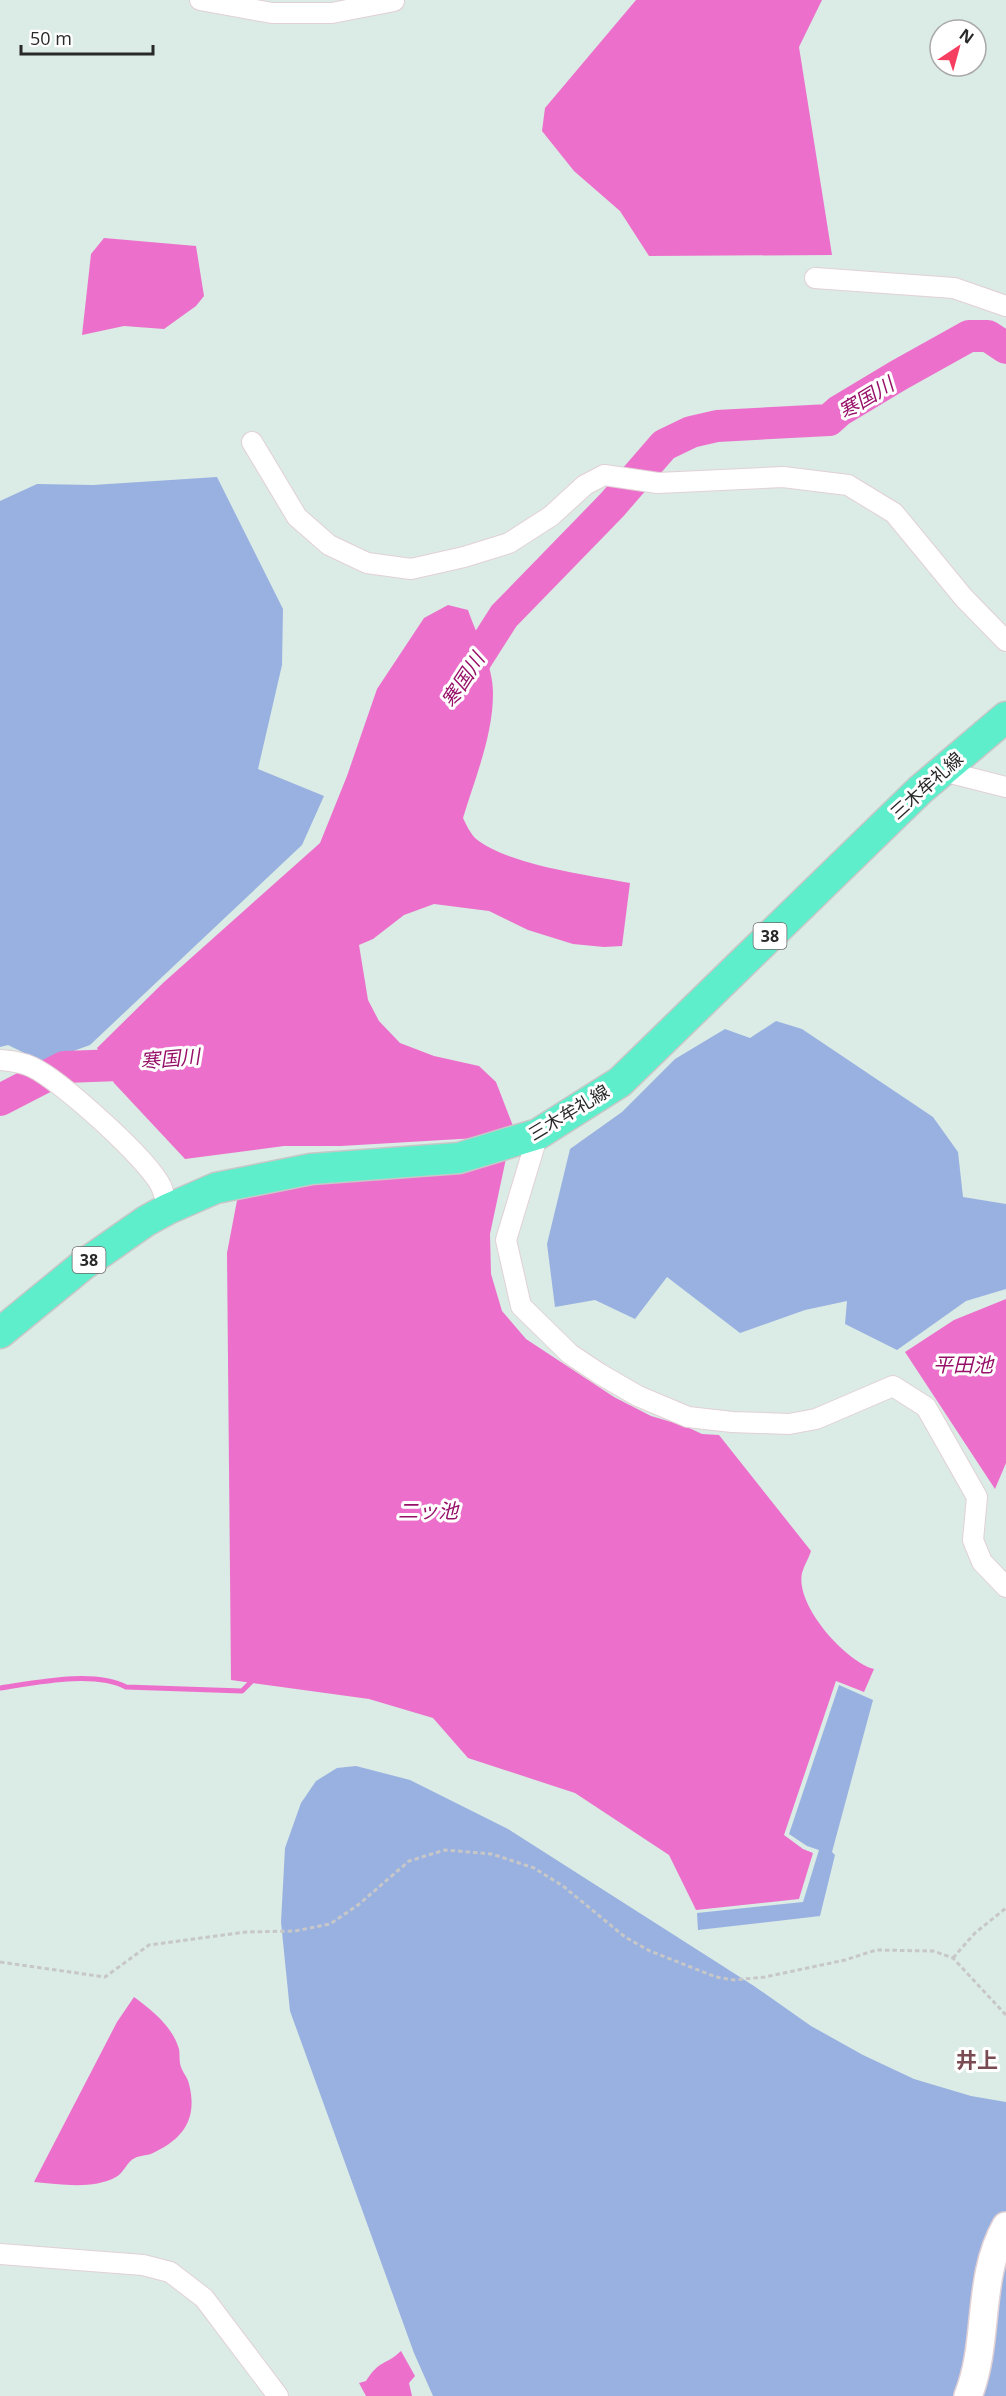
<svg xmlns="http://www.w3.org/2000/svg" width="1006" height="2396" font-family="'Open Sans','Noto Sans JP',sans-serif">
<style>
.green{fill:#99b1e1}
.water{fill:#ec70cb}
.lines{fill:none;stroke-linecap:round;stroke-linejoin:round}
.stream{stroke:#ec70cb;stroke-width:5}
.river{stroke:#ec70cb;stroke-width:32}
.street-casing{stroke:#e2d1d4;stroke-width:22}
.secondary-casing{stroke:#e2d1d4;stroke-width:30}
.primary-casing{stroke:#c7c7c7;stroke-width:33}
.path{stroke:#c7c7c7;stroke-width:3;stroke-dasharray:4.5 3;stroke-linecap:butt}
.street{stroke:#fff;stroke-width:20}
.secondary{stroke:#fff;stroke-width:27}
.primary{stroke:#5eeecc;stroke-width:30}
.labels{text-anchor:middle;stroke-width:6;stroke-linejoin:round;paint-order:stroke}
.shield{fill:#fff;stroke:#696969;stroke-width:1.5}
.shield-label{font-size:16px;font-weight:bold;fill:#292929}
.street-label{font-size:18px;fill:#292929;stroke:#fff}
.water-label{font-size:20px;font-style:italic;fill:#971068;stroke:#fff}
.quarter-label{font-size:21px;font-weight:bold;fill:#794b53;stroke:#fff}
</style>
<rect width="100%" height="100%" fill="#dbebe5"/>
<path class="green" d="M217,477L283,609L282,665L258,769L324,796L302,845L90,1045L43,1062L8,1045L0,1047V501L37,484L93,485Z
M776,1021L802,1029L933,1117L958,1152L963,1197L1006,1204V1289L966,1301L897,1350L845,1324L847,1301L805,1310L740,1333L667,1277L635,1319L595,1300L555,1307L547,1244L570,1149L622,1112L675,1059L725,1029L750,1038Z
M839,1685L873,1700L832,1852L835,1855L820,1916L698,1930L697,1913L803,1902L819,1850L807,1846L789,1834Z
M356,1766L410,1780L508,1829L754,1986L811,2026L863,2055L914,2079L971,2096L1006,2102V2396H433L414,2353L290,2011L281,1922L285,1848L301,1803L316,1781L337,1768Z"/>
<path class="water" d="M636,0H822L799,47L832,255L649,256L620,211L574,171L542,131L545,108Z
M104,238L196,246L204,296L196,306L164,329L124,326L82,335L91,254Z
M448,605L468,610C477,636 493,665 493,693C493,736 475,778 463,818C466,824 470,833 475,838C507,865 588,875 630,883L622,946L604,947L573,944L528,930L489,911L434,904L404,915L373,939L359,945L368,1000L379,1021L400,1043L434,1056L479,1066L496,1082L513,1126L477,1138L341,1146H284L185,1159L114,1083L97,1048L163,983L320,843L347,776L377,689L424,618Z
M508,1149L490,1234L491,1274L502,1311L526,1339L614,1397L651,1416L685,1426L702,1434L719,1435L811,1551C809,1558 804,1565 802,1573C795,1605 845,1661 874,1669L864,1692L836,1681L784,1835L803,1849L813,1853L799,1899L696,1910L669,1855L575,1793L468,1758L433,1718L369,1699L231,1680L227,1253L239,1190Z
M1006,1299V1463L995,1489L905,1352L954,1320Z
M134,1997C153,2011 172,2026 179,2049C180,2055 179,2062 181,2067C183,2073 188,2078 189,2084C198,2119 183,2139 153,2153C147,2156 140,2155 135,2158C127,2161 124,2173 116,2177C92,2190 60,2184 34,2182L117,2022Z
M401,2351L415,2376L409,2383L412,2396H366L359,2383L366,2381C380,2359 385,2366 401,2351Z"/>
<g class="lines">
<path class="stream" d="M0,1688C34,1683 94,1670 126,1687L242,1691L255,1678"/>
<path class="river" d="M460,685L504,616L612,505L664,445L691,432L717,426L829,420L839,411L899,375L969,336H988L1006,348
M0,1100L64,1067L147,1064"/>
<defs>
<path id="street" d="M200,0L272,13H332L394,1
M815,278L954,288L1006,306
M252,442L297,517L329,545L367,563L411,569L464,557L509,543L551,516L585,485L604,475L658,483L783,477L848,485L894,513L964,598L1006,641
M943,771L1006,787
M0,1060C11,1061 22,1062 32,1067C60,1080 147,1158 161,1186C164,1193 166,1201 168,1209
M538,1134L506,1240L521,1306L570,1354L600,1374L638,1396L688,1417L732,1422L789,1424L816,1419L893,1386L926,1407L977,1497L973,1540L982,1562L1006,1587
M0,2254L143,2265L170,2272L204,2298L278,2396"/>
<path id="secondary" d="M968,2396C990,2341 976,2279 1006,2226"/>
<path id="primary" d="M0,1333L83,1265L146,1221L168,1209L216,1188L311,1169L459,1158L538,1134L620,1082L920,790L1006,717"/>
</defs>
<use href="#street" class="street-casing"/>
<use href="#secondary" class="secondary-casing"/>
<use href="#primary" class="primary-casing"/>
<path class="path" d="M953,1958L975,1933L1006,1908
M0,1962L105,1977L149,1945L246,1932L295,1931L330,1924L358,1905L409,1861L445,1850L492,1854L534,1868L563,1886L625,1937L650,1951L716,1977L734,1980L765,1977L845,1960L876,1950L933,1951L953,1958L1006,2015"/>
<use href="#street" class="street"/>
<use href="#secondary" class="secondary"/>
<use href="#primary" class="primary"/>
</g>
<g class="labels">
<g class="shield">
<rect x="753.5" y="923" width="33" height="26" rx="4.5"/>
<rect x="72.5" y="1247" width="33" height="26" rx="4.5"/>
</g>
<g class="shield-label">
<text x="770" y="942">38</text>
<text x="89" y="1266">38</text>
</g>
<g class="street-label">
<text transform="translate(927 786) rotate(-42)" y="6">三木牟礼線</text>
<text transform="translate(569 1113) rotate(-31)" y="6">三木牟礼線</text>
</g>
<g class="water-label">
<text transform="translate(866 398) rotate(-31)" y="7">寒国川</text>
<text transform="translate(463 680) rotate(-57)" y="7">寒国川</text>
<text transform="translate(170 1059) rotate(-5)" y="7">寒国川</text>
<text x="963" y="1372">平田池</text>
<text x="428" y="1518">二ッ池</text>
</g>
<g class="quarter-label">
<text x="977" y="2068">井上</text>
</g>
</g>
<g transform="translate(958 48) rotate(36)"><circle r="28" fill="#ffffff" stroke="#a9a9a9" stroke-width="1.5"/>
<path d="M0-4.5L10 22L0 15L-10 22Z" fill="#f63e60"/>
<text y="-9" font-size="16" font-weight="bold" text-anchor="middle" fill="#292929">N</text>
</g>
<path d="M21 45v9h132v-9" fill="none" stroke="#292929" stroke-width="3"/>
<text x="30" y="45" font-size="18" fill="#292929" stroke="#ffffff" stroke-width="4.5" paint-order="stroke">50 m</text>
</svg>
